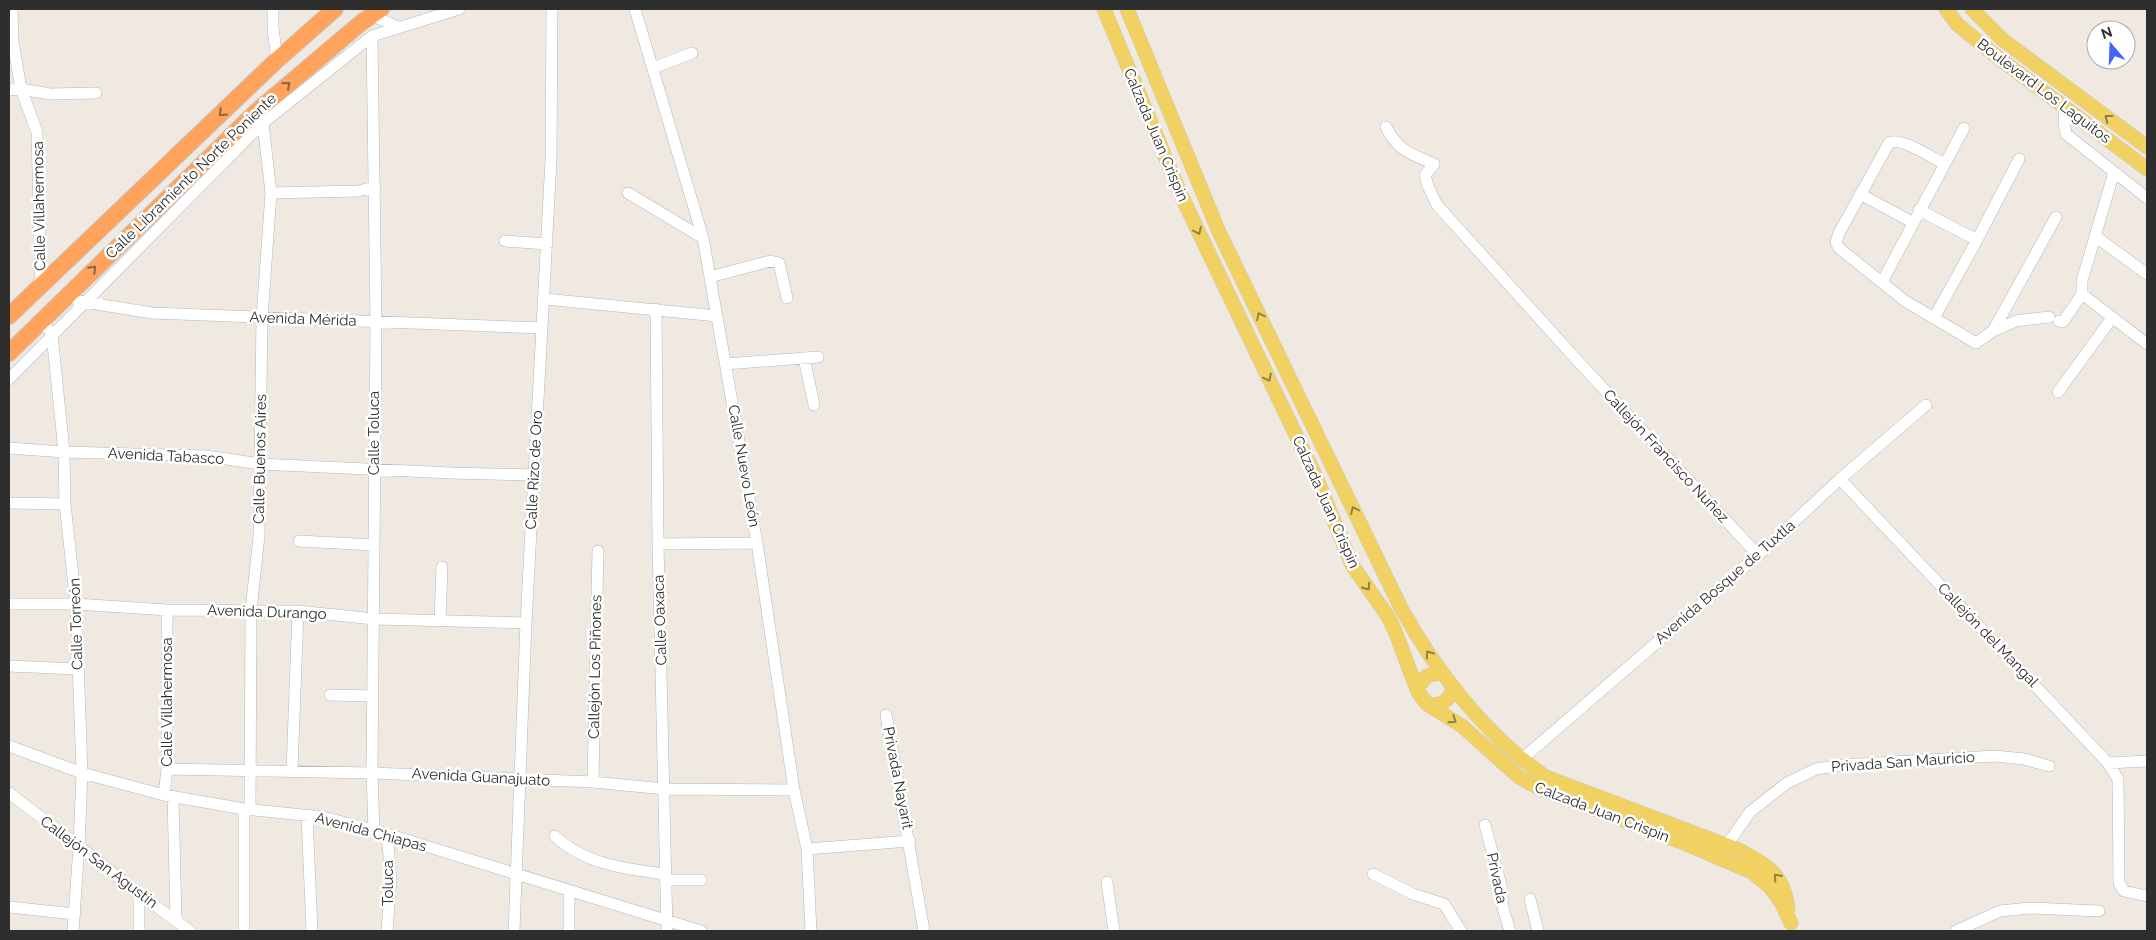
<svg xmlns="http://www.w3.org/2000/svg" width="2156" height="940" font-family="Raleway,sans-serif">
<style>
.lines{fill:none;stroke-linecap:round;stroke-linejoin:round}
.minor-casing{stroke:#b4b7c1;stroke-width:12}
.major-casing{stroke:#c9c9c9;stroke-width:15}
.highway-casing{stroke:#c9c9c9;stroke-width:18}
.minor{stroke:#fff;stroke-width:11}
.major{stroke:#f2d163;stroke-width:14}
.highway{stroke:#ffa35c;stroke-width:16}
.oneway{stroke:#8c6343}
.oneway2{stroke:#908048}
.labels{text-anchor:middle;stroke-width:5;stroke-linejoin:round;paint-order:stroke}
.street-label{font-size:15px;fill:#2e2e2e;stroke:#fff}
</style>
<rect width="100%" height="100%" fill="#efe9e1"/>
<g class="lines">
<defs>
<path id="minor" d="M12,9L13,42L21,89L37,132L41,286
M273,9V28L277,60
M635,9L703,238L757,543L794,790L807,849L811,931
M371,15L398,27
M372,36L376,322L372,773L374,830
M653,68L692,53
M9,90L21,89L50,94L96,93
M2065,108L2064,122L2066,134L2147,198
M1386,127C1398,151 1411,154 1434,164L1425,175L1428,186L1437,205L1575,358L1758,555
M1944,164C1933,158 1900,136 1889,143L1839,233L1836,242L1839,248L1905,301L1976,343L1993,331L2056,217
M271,193L358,191L375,187
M628,193L703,238
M1860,194L1912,222
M1919,210L1977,240
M2095,236L2147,274
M505,241L547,244
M710,277L770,261L779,263L787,298
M1882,282L1964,128
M2082,294L2147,344
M545,299L717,316
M78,301L152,313L542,328
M656,309L658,544L667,931
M1934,318L1977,240L2019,159
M41,321L52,334L64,452L65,504L76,604L82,773L79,846L73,931
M2059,321L2063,322L2082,294V281L2114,172
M1993,331L2016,321L2049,317
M804,358L814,405
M725,364L818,357
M9,379L263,123L372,36L459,9
M2058,392L2112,318
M9,448L64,452L206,456L260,464L451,473L534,475
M1840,479L2108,763L2118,779L2119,883L2124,891L2147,896
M9,503L65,504
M299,541L374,545
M658,544L757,543
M9,604H76L167,610L298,611L374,619L526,623
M440,621L442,567
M9,666L77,669
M330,695L372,696
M886,715L924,931
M9,746L82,773L164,795L244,809L323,817L374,830L701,931
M1522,759L1758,555L1840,479L1926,405
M2108,763L2147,761
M167,769L372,773L593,782L665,789L794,790
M292,770L298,611
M593,782L598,551
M9,793L79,846L139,894L190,931
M164,795L167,769V610
M173,797L176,919
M244,809V931
M250,810L251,610L259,536L262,318L271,193L263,123L257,111
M307,816L312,931
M1485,825L1501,885L1503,908L1510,931
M387,834L391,878L387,931
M555,836C584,864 626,869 664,874
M1727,845L1750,812L1787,783L1816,769L1843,765L1995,756L2024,759L2049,766
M807,849L910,841
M1373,874L1413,894L1444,904L1461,931
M665,880H701
M1107,882L1114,931
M569,892V931
M139,894V931
M1530,899L1538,931
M9,907L75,914
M514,931L526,623L551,160L552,9
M1956,931L2000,911L2030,908L2099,911"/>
<path id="major" d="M1104,9L1181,195L1316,477L1352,565L1387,615L1395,631L1418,692L1427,704L1462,726L1519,777L1539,788L1689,845L1752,872L1770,887L1781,902L1791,923
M1127,9L1219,232L1401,608C1435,670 1487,737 1546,777L1739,850C1768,866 1783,873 1788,908
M1946,9L1957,24L1996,56L2147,169
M1972,9L2003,40L2147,147
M1417,688L1427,676L1442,672
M1427,704C1440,707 1450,701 1453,688"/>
<path id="highway" d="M9,316L277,60L335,9
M9,353L257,111L362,22L381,9"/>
</defs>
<use href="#minor" class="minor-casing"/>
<use href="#major" class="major-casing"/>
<use href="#highway" class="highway-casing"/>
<use href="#minor" class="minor"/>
<use href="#major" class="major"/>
<use href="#highway" class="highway"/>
</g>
<defs><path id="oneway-chevron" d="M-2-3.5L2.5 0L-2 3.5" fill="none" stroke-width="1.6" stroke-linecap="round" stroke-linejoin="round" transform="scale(1.25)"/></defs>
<g class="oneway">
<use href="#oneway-chevron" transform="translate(287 85) rotate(-41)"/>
<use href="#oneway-chevron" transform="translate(222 113) rotate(136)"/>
<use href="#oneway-chevron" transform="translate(93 269) rotate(-45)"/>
</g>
<g class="oneway2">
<use href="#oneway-chevron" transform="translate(2108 118) rotate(-143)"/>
<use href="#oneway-chevron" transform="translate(1198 231) rotate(65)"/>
<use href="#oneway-chevron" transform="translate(1260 316) rotate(-116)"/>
<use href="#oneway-chevron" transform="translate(1268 378) rotate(64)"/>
<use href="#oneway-chevron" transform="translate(1354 510) rotate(-116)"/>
<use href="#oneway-chevron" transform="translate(1367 587) rotate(55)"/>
<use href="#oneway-chevron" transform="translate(1429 654) rotate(-125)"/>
<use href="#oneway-chevron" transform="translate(1453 720) rotate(34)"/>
<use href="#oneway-chevron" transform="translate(1777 877) rotate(-131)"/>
</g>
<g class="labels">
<g class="street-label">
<text transform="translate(2044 91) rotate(37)" y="5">Boulevard Los Laguitos</text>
<text transform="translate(1156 135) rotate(67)" y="5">Calzada Juan Crispin</text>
<text transform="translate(191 176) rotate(-44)" y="5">Calle Libramiento Norte Poniente</text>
<text transform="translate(39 206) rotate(-91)" y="5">Calle Villahermosa</text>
<text transform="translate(303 319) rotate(2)" y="5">Avenida Mérida</text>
<text transform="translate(374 433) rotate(-90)" y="5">Calle Toluca</text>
<text transform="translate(166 456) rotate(3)" y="5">Avenida Tabasco</text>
<text transform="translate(1666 456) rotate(47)" y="5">Callejón Francisco Nuñez</text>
<text transform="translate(260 459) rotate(-89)" y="5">Calle Buenos Aires</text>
<text transform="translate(744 466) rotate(80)" y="5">Calle Nuevo León</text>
<text transform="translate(534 470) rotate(-87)" y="5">Calle Rizo de Oro</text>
<text transform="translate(1326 502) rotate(66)" y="5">Calzada Juan Crispin</text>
<text transform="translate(1725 582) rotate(-41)" y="5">Avenida Bosque de Tuxtla</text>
<text transform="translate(267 612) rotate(2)" y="5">Avenida Durango</text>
<text transform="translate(660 620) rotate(-92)" y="5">Calle Oaxaca</text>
<text transform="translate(76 624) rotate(-92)" y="5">Calle Torreón</text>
<text transform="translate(1988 635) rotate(46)" y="5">Callejón del Mangal</text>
<text transform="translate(595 667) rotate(-89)" y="5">Callejón Los Piñones</text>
<text transform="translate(167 702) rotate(-90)" y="5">Calle Villahermosa</text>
<text transform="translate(1903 762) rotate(-4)" y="5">Privada San Mauricio</text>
<text transform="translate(481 777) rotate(3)" y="5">Avenida Guanajuato</text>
<text transform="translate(898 778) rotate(79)" y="5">Privada Nayarit</text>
<text transform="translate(1602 812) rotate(21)" y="5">Calzada Juan Crispin</text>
<text transform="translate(371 832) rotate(15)" y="5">Avenida Chiapas</text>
<text transform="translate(99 862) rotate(37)" y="5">Callejón San Agustín</text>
<text transform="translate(1497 878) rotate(78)" y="5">Privada</text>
<text transform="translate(388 883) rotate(-90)" y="5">Toluca</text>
</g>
</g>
<rect width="2156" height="940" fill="none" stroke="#2e2e2e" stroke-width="20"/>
<g transform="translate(2111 45) rotate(341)"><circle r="24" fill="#ffffff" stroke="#ababab"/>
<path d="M0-4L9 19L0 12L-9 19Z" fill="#4264fb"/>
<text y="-8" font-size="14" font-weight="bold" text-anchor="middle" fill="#2e2e2e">N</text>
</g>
</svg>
